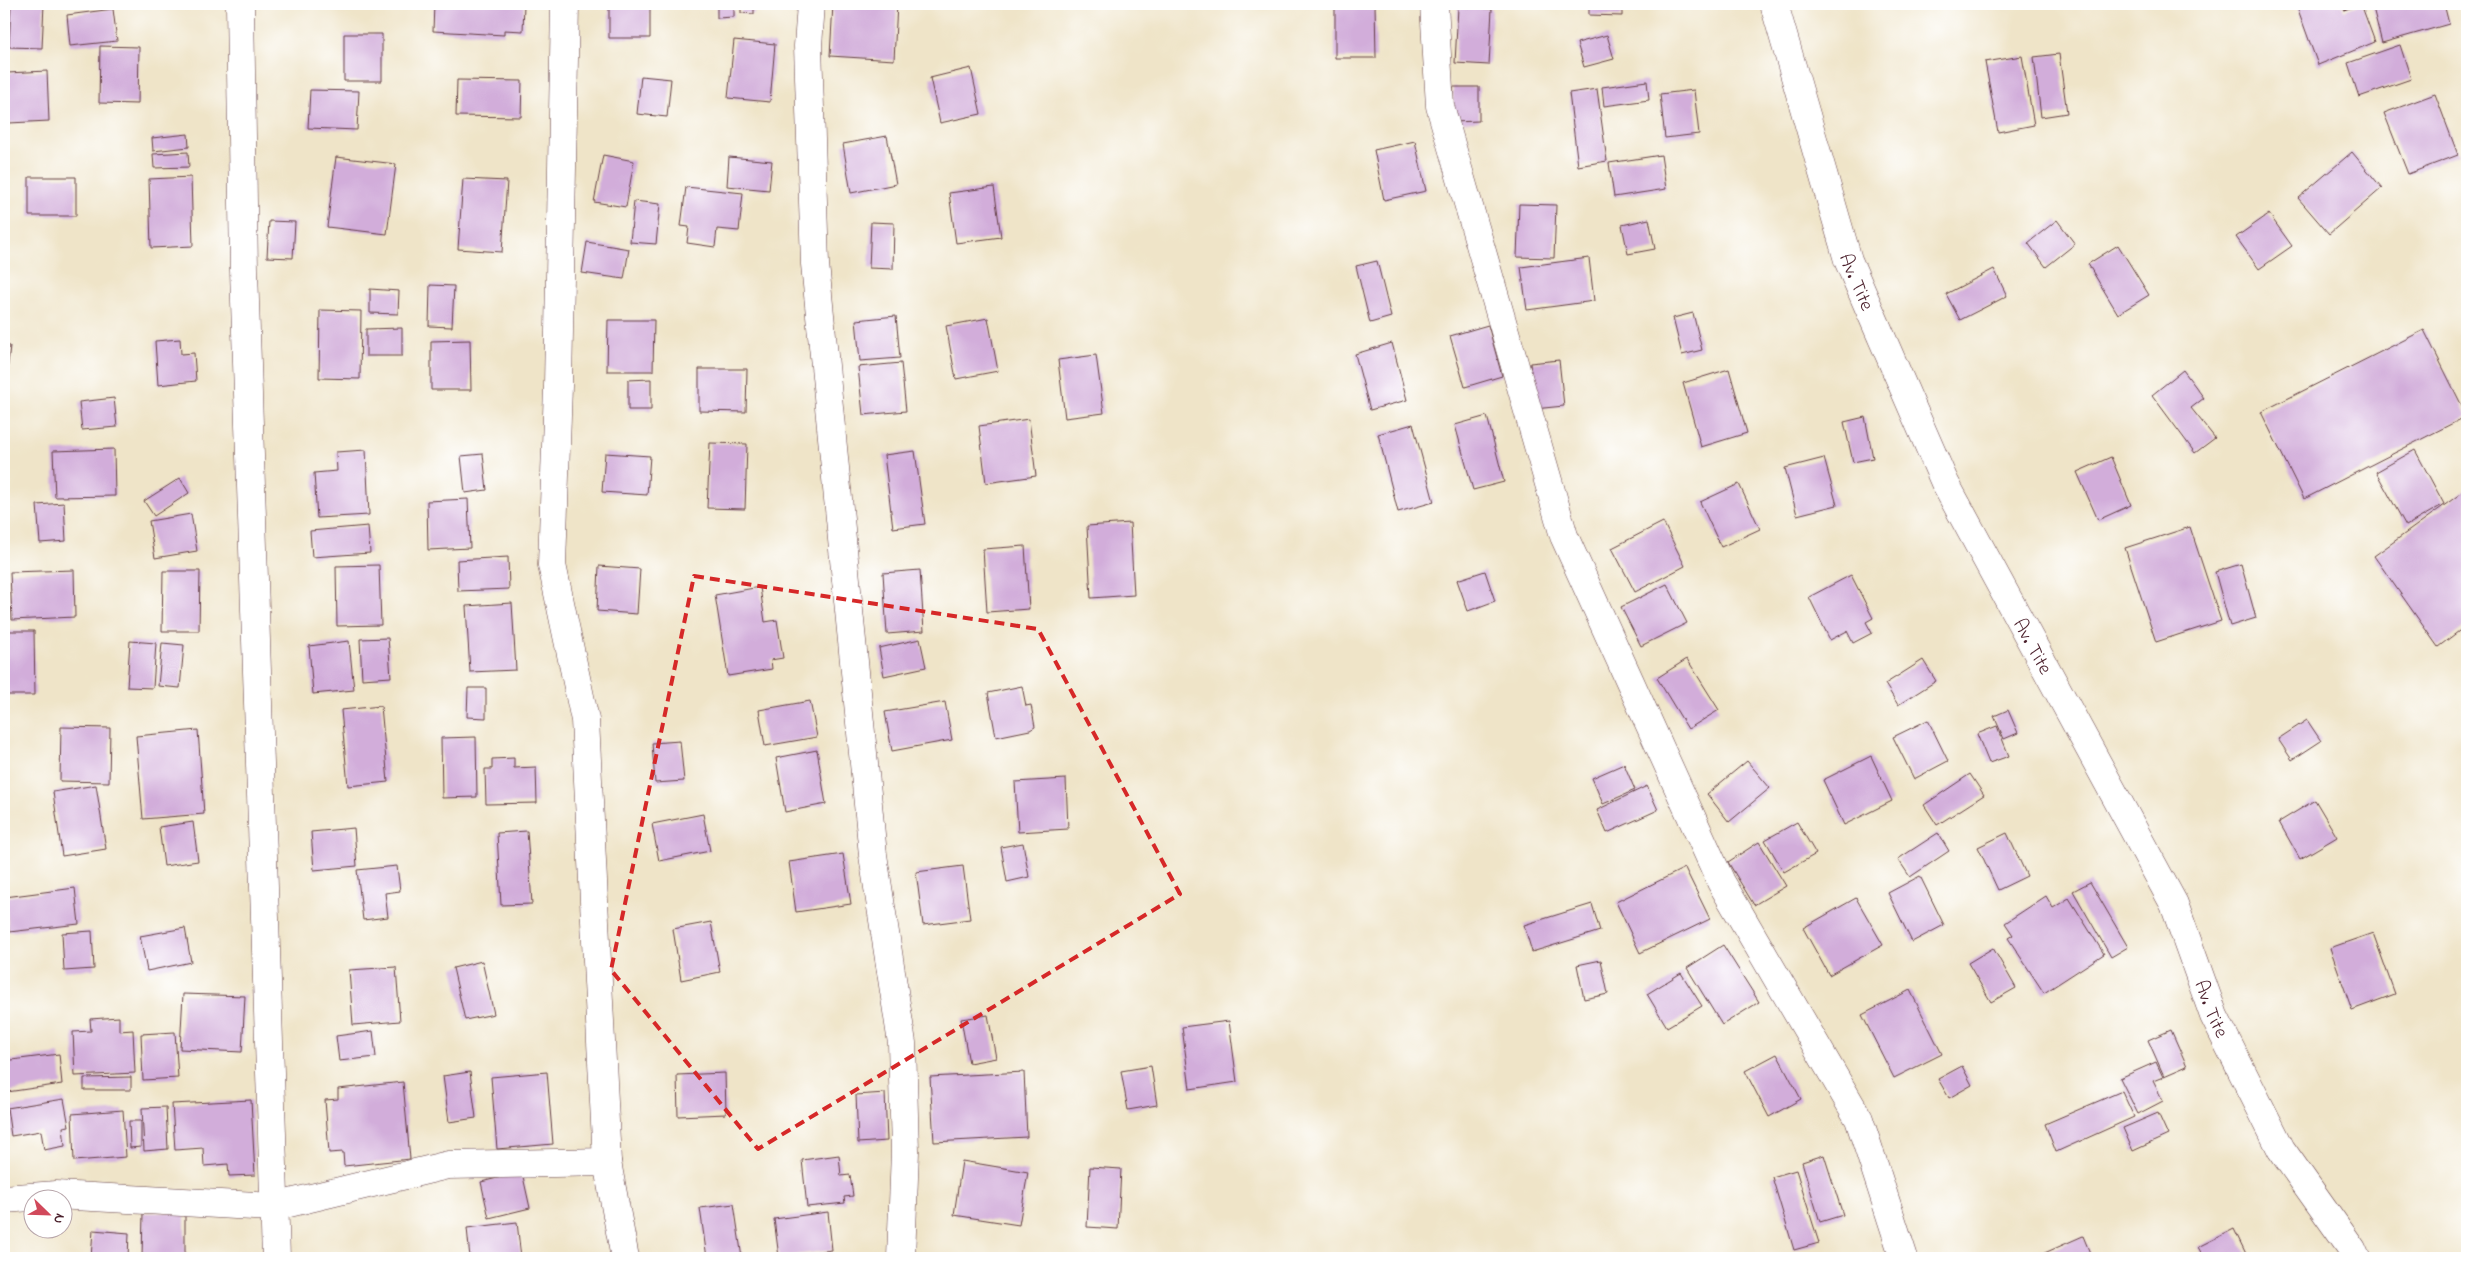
<svg xmlns="http://www.w3.org/2000/svg" width="2471" height="1262" font-family="'Indie Flower',sans-serif">
<style>
.building{fill:#d2adda}
.lines{fill:none;stroke-linecap:round;stroke-linejoin:round}
.street-casing{stroke:#633d43;stroke-width:29}
.street{stroke:#fff;stroke-width:28}
.marked{fill:none;stroke:#d62828;stroke-width:4;stroke-dasharray:10 6;stroke-linejoin:round}
.labels{text-anchor:middle;stroke-width:4;stroke-linejoin:round;paint-order:stroke}
.street-label{font-size:20px;fill:#4a1f2b;stroke:#fff}
</style>
<rect width="100%" height="100%" fill="#fff"/>
<filter id="ink" filterUnits="userSpaceOnUse"><feTurbulence type="fractalNoise" baseFrequency=".02" numOctaves="2"/><feDisplacementMap in="SourceGraphic" scale="10" xChannelSelector="R" yChannelSelector="G"/><feConvolveMatrix kernelMatrix="1 2 1 2 8 2 1 2 1" color-interpolation-filters="sRGB"/></filter>
<filter id="wash" filterUnits="userSpaceOnUse"><feTurbulence type="fractalNoise" baseFrequency=".0096" numOctaves="4" result="noise"/><feDisplacementMap in="SourceGraphic" scale="20" xChannelSelector="R" yChannelSelector="G"/><feGaussianBlur stdDeviation="1.12" result="paint"/><feColorMatrix in="noise" values="0 0 0 0 0 0 0 0 0 0 0 0 0 0 0 0 0 1.4 0 .05"/><feComposite in="paint" operator="in"/></filter>
<g filter="url(#wash)">
<rect width="100%" height="100%" fill="#efe4c8"/>
<g id="blocks">
<path class="building" d="M11,4H44L42,48L9,47Z
M290,4H327V7L290,6Z
M434,4H524L523,31L504,30V35L433,31Z
M609,4H650V38H609Z
M717,4H734V17L717,18Z
M741,4H754V14L741,13Z
M833,4H897L894,60L830,56Z
M1335,4H1375L1376,58H1335Z
M1589,4H1622V16L1589,15Z
M2296,4H2342L2344,10L2361,4L2375,42L2318,65Z
M2372,4H2444L2449,24L2382,43Z
M1458,7L1492,9L1489,65L1455,63Z
M113,9L117,41L70,46L67,15Z
M344,34H382V81H344Z
M1607,35L1614,59L1584,67L1577,43Z
M734,40L775,44L770,102L728,98Z
M2400,45L2411,79L2359,97L2348,63Z
M100,46L139,47L138,104L99,103Z
M2059,54L2067,113L2041,117L2034,57Z
M2022,56L2034,125L1998,132L1985,62Z
M971,68L981,114L940,123L930,78Z
M47,71L49,121L9,123L7,73Z
M641,76L671,79L667,117L637,114Z
M457,80L522,81L521,117L456,116Z
M1647,81L1649,100L1604,106L1602,87Z
M1453,87H1479V121L1453,122Z
M1597,89L1607,161L1578,166L1569,93Z
M310,90L359,91L357,130L308,128Z
M1694,90L1699,134L1665,138L1660,94Z
M2435,94L2458,155L2408,174L2384,113Z
M188,134L189,147L153,151L152,138Z
M887,136L896,184L851,193L843,144Z
M1415,141L1426,191L1384,200L1374,150Z
M188,152L189,167L154,168L153,154Z
M2352,152L2382,188L2329,234L2298,198Z
M603,155L634,161L626,207L594,202Z
M1661,155L1666,189L1614,197L1609,163Z
M336,157L396,164L387,234L327,227Z
M729,157L772,161L769,190L727,186Z
M29,177H76V216H29Z
M191,177L193,246L151,248L149,179Z
M463,179L507,181L502,252L458,249Z
M686,187L743,193L739,231L717,229L715,247L687,243L689,227L681,226Z
M994,187L1001,237L956,243L949,193Z
M634,201L660,204L656,244L630,242Z
M1519,204L1556,205L1554,258L1517,257Z
M2269,214L2292,246L2259,269L2236,237Z
M1649,219L1655,249L1628,254L1622,225Z
M2057,220L2075,244L2046,267L2028,243Z
M269,221L295,222L293,258L267,257Z
M871,222L894,223L893,269L869,268Z
M587,242L629,249L624,279L582,273Z
M2118,245L2149,295L2118,314L2088,264Z
M1589,258L1594,301L1527,310L1521,267Z
M1377,261L1391,317L1370,323L1356,266Z
M1994,269L2007,296L1960,320L1946,294Z
M430,285L454,286L452,327L429,326Z
M370,289L399,291L398,314L370,313Z
M320,310L361,311L360,379L319,378Z
M1693,313L1702,350L1682,355L1673,318Z
M896,316L900,358L860,361L856,320Z
M988,318L998,371L956,379L946,326Z
M608,320H654L653,371H607Z
M1488,325L1502,376L1465,387L1450,336Z
M402,328V356H366V329Z
M2424,330L2467,416L2304,499L2261,412Z
M180,339L181,354L194,353L196,381L158,385L155,341Z
M470,340L471,390H431V341Z
M1392,343L1407,400L1370,410L1355,354Z
M4,345L10,346L5,390H4Z
M1096,355L1104,413L1065,418L1058,360Z
M1559,360L1564,406L1534,409L1530,363Z
M901,363L906,411L863,415L858,367Z
M699,369H747L746,412L699,411Z
M1729,369L1747,433L1701,447L1683,383Z
M2183,370L2204,398L2191,408L2215,438L2195,453L2152,395Z
M651,379V410H628V380Z
M114,398L117,427L82,430L79,402Z
M1487,416L1504,482L1473,490L1455,425Z
M1865,417L1873,458L1853,462L1844,422Z
M1029,419L1036,476L986,483L979,426Z
M1413,424L1434,502L1398,512L1378,434Z
M710,443L747,444L745,509L707,508Z
M114,449L115,496L55,497L53,451Z
M366,450L369,515L317,518L314,473L337,471L336,452Z
M2415,450L2444,504L2406,526L2376,472Z
M915,451L925,524L893,528L884,455Z
M605,453L650,456L647,495L602,492Z
M483,454L487,490L465,493L461,456Z
M2111,457L2131,505L2098,520L2077,472Z
M1824,458L1837,505L1797,515L1785,468Z
M180,478L189,493L154,516L144,501Z
M1739,484L1760,529L1721,547L1700,502Z
M2467,489V625L2438,647L2374,556Z
M468,499L470,548L428,550L427,501Z
M64,503L66,541L40,543L37,505Z
M191,514L197,551L155,558L149,521Z
M1663,522L1685,566L1635,592L1612,548Z
M1130,523L1134,595L1091,598L1087,526Z
M368,526L370,553L312,557L310,531Z
M2190,527L2221,621L2156,642L2125,548Z
M1025,546L1029,609L987,612L983,549Z
M508,557L509,589L458,591L457,560Z
M2241,564L2256,618L2230,626L2215,572Z
M379,565L381,625L337,626L336,566Z
M599,566L640,569L637,614L597,611Z
M74,570L75,617L12,620L10,572Z
M920,570L924,631L887,634L883,573Z
M163,571H200L199,631H162Z
M1485,571L1495,601L1468,611L1457,580Z
M1851,575L1873,618L1866,622L1872,633L1853,643L1847,631L1830,640L1809,597Z
M1667,584L1687,623L1641,646L1621,607Z
M760,587L765,622L777,620L783,658L771,660L772,669L728,676L715,595Z
M512,603L516,670L470,672L466,606Z
M4,631H34L35,695H4Z
M388,638L391,677L362,679L360,639Z
M920,639L926,667L884,676L879,648Z
M130,641L156,643L153,688L127,687Z
M349,641L354,690L313,694L309,646Z
M162,643L184,645L180,688L158,686Z
M1687,659L1719,710L1688,729L1657,678Z
M1923,660L1936,681L1898,705L1885,684Z
M1022,686L1026,706L1031,705L1035,727L1030,730L996,737L988,693Z
M468,688H486V718L467,717Z
M810,701L817,737L765,746L759,710Z
M945,702L952,740L892,751L885,712Z
M381,706L388,782L348,786L341,710Z
M2008,710L2018,733L2004,739L1994,716Z
M1928,720L1948,761L1914,779L1893,737Z
M2307,720L2321,741L2292,760L2278,739Z
M1997,726L2009,756L1989,763L1977,734Z
M61,727L110,728L109,782L60,781Z
M198,730L204,814L143,819L136,736Z
M476,737L477,797L442,798L441,738Z
M680,741L684,781L655,783L652,743Z
M817,750L826,804L785,812L776,758Z
M1871,756L1892,801L1844,825L1823,780Z
M514,758V768L536,767L537,803L486,804L485,769H492V759Z
M1747,761L1770,788L1729,822L1707,794Z
M1624,764L1635,790L1603,804L1592,778Z
M1970,774L1984,795L1937,825L1924,805Z
M1066,779L1068,829L1018,832L1015,782Z
M96,785L106,849L62,856L53,792Z
M1647,786L1658,810L1607,833L1597,810Z
M2315,800L2337,837L2300,859L2279,822Z
M703,814L710,851L659,861L652,824Z
M193,822L198,861L164,866L159,827Z
M1797,822L1816,854L1784,872L1765,840Z
M354,828L357,866L314,870L311,832Z
M527,831L532,904L501,905L497,833Z
M1938,833L1949,851L1910,877L1898,859Z
M2007,833L2027,876L1998,890L1978,847Z
M1759,842L1786,886L1754,905L1728,862Z
M1023,843L1029,877L1007,882L1001,847Z
M843,854L851,904L796,912L789,862Z
M397,866L400,891L385,893L388,917L363,920L357,870Z
M963,866L970,919L923,925L916,872Z
M1685,868L1710,919L1640,953L1616,902Z
M1920,876L1944,925L1912,942L1888,893Z
M2090,882L2128,947L2111,957L2073,891Z
M75,888L79,924L9,932L5,897Z
M2046,896L2053,908L2069,898L2104,954L2044,993L2008,938L2013,935L2005,923Z
M1856,898L1883,945L1829,975L1803,928Z
M1592,904L1600,931L1532,952L1524,925Z
M711,922L720,972L681,980L673,929Z
M185,928L191,962L147,971L140,936Z
M92,931L94,969L64,971L62,933Z
M2373,933L2395,994L2352,1010L2330,948Z
M1723,945L1759,1002L1722,1025L1687,968Z
M1993,948L2016,988L1991,1002L1968,963Z
M1601,960L1608,994L1584,999L1577,965Z
M482,961L494,1014L465,1020L453,968Z
M396,967L400,1021L353,1025L349,970Z
M1681,973L1702,1006L1667,1027L1647,994Z
M1910,990L1942,1054L1894,1078L1862,1015Z
M183,994L245,996L242,1052L180,1049Z
M988,1015L996,1058L969,1063L961,1019Z
M119,1017V1031L133,1030L135,1073L75,1076L73,1032L91,1031L90,1019Z
M1229,1021L1237,1082L1190,1089L1182,1027Z
M2171,1030L2187,1066L2164,1076L2148,1040Z
M373,1031L376,1057L339,1061L336,1036Z
M175,1032L178,1078L143,1080L141,1034Z
M59,1054L62,1084L7,1092L4,1061Z
M1777,1054L1801,1099L1769,1117L1745,1071Z
M2156,1062L2163,1077L2153,1081L2163,1101L2138,1114L2120,1078Z
M1151,1066L1157,1105L1128,1110L1121,1071Z
M1962,1066L1972,1085L1949,1098L1938,1079Z
M470,1072L476,1118L449,1122L443,1076Z
M547,1072L553,1144L497,1149L491,1077Z
M1024,1072L1027,1137L934,1142L930,1077Z
M725,1073L726,1114L678,1116L677,1075Z
M131,1077V1090H84V1078Z
M403,1082L410,1159L344,1166L343,1152L329,1153L325,1100L338,1099V1089Z
M2122,1091L2134,1117L2056,1152L2045,1124Z
M885,1093L887,1141L858,1143L856,1095Z
M64,1099L69,1126L63,1127L65,1146L44,1150L41,1131L11,1136L7,1108Z
M251,1100L255,1175L229,1176L228,1164L204,1166L203,1148L175,1150L172,1104Z
M166,1107L168,1149L144,1151L142,1108Z
M123,1110L126,1157L74,1161L72,1114Z
M2158,1113L2168,1135L2133,1151L2123,1128Z
M129,1121H141V1147L130,1148Z
M839,1155L841,1176L850,1175L853,1196L844,1197L845,1203L807,1207L802,1160Z
M1824,1155L1843,1215L1820,1222L1802,1162Z
M962,1161L1028,1172L1019,1225L954,1215Z
M1090,1167L1121,1169L1118,1229L1087,1227Z
M1796,1170L1819,1243L1794,1250L1772,1177Z
M522,1172L530,1208L489,1218L481,1182Z
M734,1204L742,1258H707L700,1208Z
M185,1212V1258H142L143,1213Z
M828,1212L832,1250L779,1257L774,1219Z
M517,1222L521,1258H470L467,1228Z
M2234,1229L2248,1258H2204L2198,1247Z
M93,1230L129,1233L128,1258H91Z
M2083,1236L2092,1258H2041L2040,1255Z"/>
</g>
</g>
<g filter="url(#ink)">
<use href="#blocks" fill-opacity="0" stroke="#633d43" stroke-width="1"/>
<g class="lines">
<defs>
<g id="street">
<path d="M240,4L244,270L276,1258"/>
<path d="M565,4L558,386L552,565L585,720L607,1162L625,1258"/>
<path d="M811,4L808,46L815,264L873,855L902,1043L905,1151L901,1258"/>
<path d="M1434,4L1440,106L1564,536L1721,882L1859,1119L1904,1258"/>
<path id="s1" d="M1774,4L1848,260L1945,483L2174,904L2214,1016L2281,1149L2352,1249L2356,1258"/>
<path d="M4,1199L56,1195L273,1207L448,1165L607,1162"/>
</g>
</defs>
<use href="#street" class="street-casing"/>
<use href="#street" class="street"/>
</g>
</g>
<path class="marked" d="M694,576L1038,629L1180,894L758,1149L611,970Z"/>
<g class="labels">
<g class="street-label">
<text dy="7" stroke="none"><textPath href="#s1" startOffset="290">Av. Tite</textPath></text>
<text dy="7" stroke="none"><textPath href="#s1" startOffset="695">Av. Tite</textPath></text>
<text dy="7" stroke="none"><textPath href="#s1" startOffset="1100">Av. Tite</textPath></text>
</g>
</g>
<rect width="2471" height="1262" fill="none" stroke="#fff" stroke-width="20"/>
<g transform="translate(48 1214) rotate(113)"><circle r="24" fill="#ffffff" stroke="#b7a5aa"/>
<path d="M0-4L9 19L0 12L-9 19Z" fill="#d1495b"/>
<text y="-8" font-size="14" font-weight="bold" text-anchor="middle" fill="#4a1f2b">N</text>
</g>
</svg>
